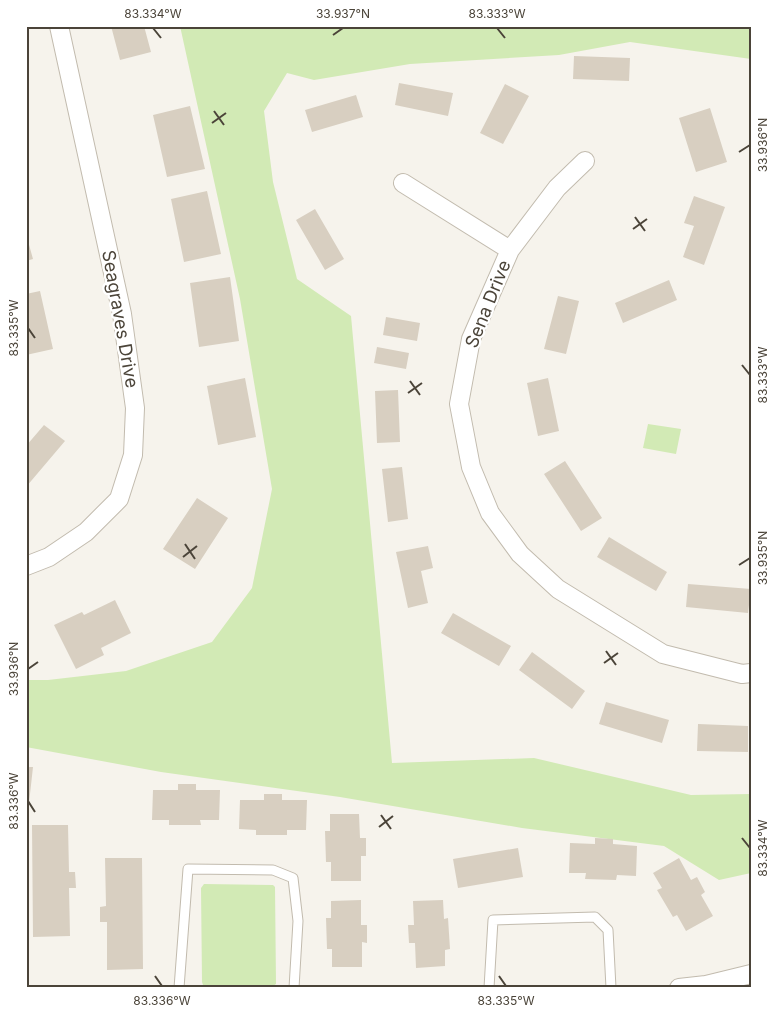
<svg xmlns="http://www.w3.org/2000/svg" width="777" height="1014" font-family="Inter,sans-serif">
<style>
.green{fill:#d2eab5}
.building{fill:#d8cfc1}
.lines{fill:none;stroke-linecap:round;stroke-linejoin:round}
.service-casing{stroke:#c2bbae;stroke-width:11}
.minor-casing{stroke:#c2bbae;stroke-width:20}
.service{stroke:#fff;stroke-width:9}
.minor{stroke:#fff;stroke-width:18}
.ticks{fill:none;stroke:#4b4439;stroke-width:2}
.labels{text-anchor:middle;stroke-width:4.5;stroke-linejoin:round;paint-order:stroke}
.street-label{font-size:18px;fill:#4b4439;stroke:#fff}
.neatline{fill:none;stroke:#4b4439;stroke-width:2}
.ticks-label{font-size:12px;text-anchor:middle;fill:#4b4439}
</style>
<rect width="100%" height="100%" fill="#f6f3ec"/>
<path class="green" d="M180,26H751V59L630,42L559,55L410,64L314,80L287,73L264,111L273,182L297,279L351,316L392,763L534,758L691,795L751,794V873L719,880L664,846L522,828L340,797L161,772L26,747V680H48L126,671L212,642L252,588L272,489L240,299Z
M648,424L681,429L676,454L643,448Z
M204,884L273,885L275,887L276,984L273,986L203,985L202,982L201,888Z"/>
<path class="building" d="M111,26H144L151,52L120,60Z
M574,56L630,58L629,81L573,79Z
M399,83L453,93L448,116L395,105Z
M505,84L529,96L503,144L480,133Z
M356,95L363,117L312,132L305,110Z
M190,106L205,169L167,177L153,115Z
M710,108L727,162L696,172L679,118Z
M207,191L221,254L184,262L171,199Z
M694,196L725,207L704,265L683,257L694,226L684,223Z
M315,209L344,259L325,270L296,220Z
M26,234L33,259L26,261Z
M230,277L239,341L199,347L190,283Z
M669,280L677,300L623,323L615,303Z
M40,291L53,349L26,355V294Z
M558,296L579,301L566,354L544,349Z
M386,317L420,323L417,341L383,335Z
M377,347L409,353L406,369L374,363Z
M245,378L256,437L218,445L207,386Z
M548,378L559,431L538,436L527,383Z
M398,390L400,442L377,443L375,391Z
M44,425L65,441L26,487V446Z
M565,461L602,518L581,531L544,474Z
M402,467L408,519L388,522L382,469Z
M197,498L228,518L195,569L163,549Z
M609,537L667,572L656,591L597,557Z
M428,546L433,568L421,571L428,603L408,608L396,552Z
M688,584L751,589L748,613L686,607Z
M115,600L131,633L101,648L104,655L76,669L54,625L82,612L84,615Z
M453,613L511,646L499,666L441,633Z
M532,652L585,691L572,709L519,670Z
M606,702L669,720L662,743L599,724Z
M698,724L748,726V752L697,751Z
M26,767H33L29,803H26Z
M178,784H196V790H220L219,820H200L201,825H169V820H152L153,790H178Z
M264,794H282V800H307L306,830H287V835H256V830L239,829L240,800H264Z
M330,814H359L360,838H366V856H361V881H331V862H326L325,831H330Z
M32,825H68L69,872H75L76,888H69L70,936L33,937Z
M595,838L613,839V844L637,846L636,876L617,875L616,880L585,879L586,873H569L570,843L595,844Z
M518,848L523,877L458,888L453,859Z
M105,858H142L143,969L107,970V922H100V907L106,906Z
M679,858L691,880L697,877L705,892L701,895L713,916L686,931L677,915L673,917L657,890L662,888L653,873Z
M361,900V925H367V943L362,942V967H332V949H327L326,918H331V901Z
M443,900L444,919L448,918L450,949L445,950V966L416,968L415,943H409L408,925H414L413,901Z"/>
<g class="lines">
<defs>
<path id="service" d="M179,988L188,869L273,870L293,878L298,921L294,988
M489,988L493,920L595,917L608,930L611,988"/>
<path id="minor" d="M585,161L557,188L510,250L471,339L459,404L471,467L490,513L520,554L558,589L663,654L742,674L751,673
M403,183L510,250
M26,566L49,557L86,532L119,499L133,455L135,408L122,314L59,26
M679,988L706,985L751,974"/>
</defs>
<use href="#service" class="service-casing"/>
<use href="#minor" class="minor-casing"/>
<use href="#service" class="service"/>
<use href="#minor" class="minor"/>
</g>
<path class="ticks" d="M153,28L161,38M497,28L505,38M333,35L343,28M214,111L224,125M212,123L226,113M739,152L750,145M635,217L645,231M633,229L647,219M28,328L35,338M742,365L750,375M410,381L420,395M408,393L422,383M185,544L195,559M183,557L197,546M739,565L750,558M606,651L616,665M604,663L618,653M28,669L38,662M28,801L35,812M381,815L391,829M379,827L393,816M742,838L750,848M155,976L162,986M499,976L506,986"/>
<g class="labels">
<g class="street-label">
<text transform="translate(488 304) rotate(-68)" y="6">Sena Drive</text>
<text transform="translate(120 319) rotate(80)" y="6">Seagraves Drive</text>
</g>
</g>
<rect width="777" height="1014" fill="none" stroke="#ffffff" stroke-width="55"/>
<rect x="28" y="28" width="722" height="958" class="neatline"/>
<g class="ticks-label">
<text x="153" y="18">83.334°W</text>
<text x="343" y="18">33.937°N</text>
<text x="497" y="18">83.333°W</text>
<text transform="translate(763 145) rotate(-90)" y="4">33.936°N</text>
<text transform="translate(14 328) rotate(-90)" y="4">83.335°W</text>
<text transform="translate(763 375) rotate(-90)" y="4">83.333°W</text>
<text transform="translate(763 558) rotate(-90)" y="4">33.935°N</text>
<text transform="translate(14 669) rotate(-90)" y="4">33.936°N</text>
<text transform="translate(14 801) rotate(-90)" y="4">83.336°W</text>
<text transform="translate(763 848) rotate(-90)" y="4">83.334°W</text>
<text x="162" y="1005">83.336°W</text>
<text x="506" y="1005">83.335°W</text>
</g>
</svg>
